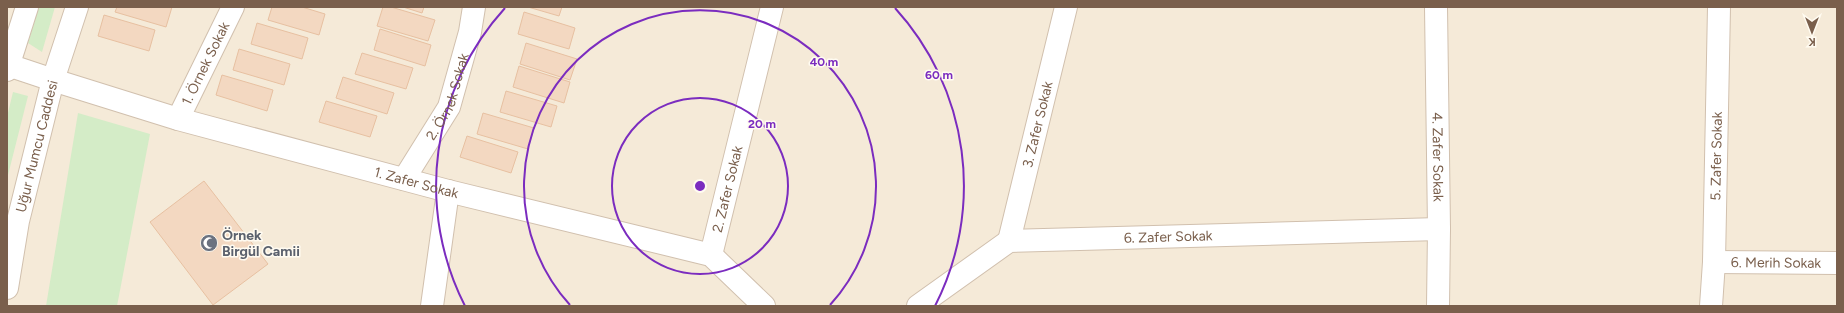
<svg xmlns="http://www.w3.org/2000/svg" width="1844" height="313" font-family="Figtree,sans-serif">
<style>
.residential{fill:#f5ead8}
.green{fill:#d4ecc7}
.building{fill:#f3d8c1;stroke:#e7c0a1}
.lines{fill:none;stroke-linecap:round;stroke-linejoin:round}
.minor-casing{stroke:#d1c0ae;stroke-width:24}
.minor{stroke:#fff;stroke-width:22}
.ring{fill:none;stroke:#7b2cbf;stroke-width:2}
.labels{text-anchor:middle;stroke-width:3;stroke-linejoin:round;paint-order:stroke}
.street-label{font-size:14px;fill:#7a5f4c;stroke:#fffbf1}
.worship-label{font-size:14px;font-weight:bold;fill:#5b616d;stroke:#fffbf1;text-anchor:start}
.centre{fill:#7b2cbf;stroke:#fffbf1;stroke-width:2}
.ring-label{font-size:12px;text-anchor:middle;font-weight:bold;fill:#7b2cbf;stroke:#fffbf1;stroke-width:3;stroke-linejoin:round;paint-order:stroke}
</style>
<rect width="100%" height="100%" fill="#fdf7ea"/>
<path class="residential" d="M7,7H1837V306H7Z"/>
<path class="green" d="M39,7H55L42,52L28,43Z
M13,92L28,96L7,179V117Z
M78,113L150,134L117,306H46Z"/>
<path class="building" d="M117,7H172L166,27L115,12Z
M272,7H302L325,14L319,35L268,20Z
M383,7H391L435,20L428,41L377,26Z
M403,7H424L422,13Z
M528,7H562L559,16Z
M524,12L575,28L569,49L518,34Z
M104,15L155,30L149,51L98,36Z
M257,23L308,38L302,59L251,44Z
M380,29L431,45L425,66L374,50Z
M526,43L577,59L570,80L520,64Z
M239,49L290,64L284,85L233,70Z
M362,53L413,68L406,89L355,74Z
M519,66L570,82L564,103L513,87Z
M222,75L273,90L267,111L216,95Z
M343,77L394,93L387,114L336,98Z
M506,91L557,106L551,127L500,112Z
M326,101L377,116L370,137L319,122Z
M483,113L534,128L528,149L477,134Z
M467,136L518,152L511,173L460,157Z
M204,181L268,264L213,305L150,222Z"/>
<g class="lines">
<defs>
<g id="minor">
<path id="s1" d="M1436,7L1439,229L1438,306"/>
<path id="s2" d="M8,65L53,80L178,119L448,191L711,255L764,306"/>
<path d="M7,70L27,7"/>
<path id="s3" d="M178,119L233,7"/>
<path id="s4" d="M404,179L449,107L470,32L474,7"/>
<path id="s5" d="M1009,241L1066,7"/>
<path id="s6" d="M711,255L772,7"/>
<path id="s7" d="M1714,262L1837,263"/>
<path id="s8" d="M7,288L18,221L53,80L77,7"/>
<path d="M432,306L448,191"/>
<path id="s9" d="M918,306L1009,241L1439,229"/>
<path id="s10" d="M1711,306L1714,262L1719,7"/>
</g>
</defs>
<use href="#minor" class="minor-casing"/>
<use href="#minor" class="minor"/>
</g>
<g class="ring">
<circle cx="700" cy="186" r="88"/>
<path d="M570 305A176 176 0 1 1 830 305"/>
<path d="M465 306A264 264 0 0 1 505 8M895 8A264 264 0 0 1 935 306"/>
</g>
<defs>
<symbol id="mosque-disc" viewBox="-11 -11 22 22"><circle r="9.5" fill="#6b7280" stroke="#fffbf1"/><path d="M3.5-4.9A6 6 0 1 0 3.5 4.9A5 5 0 1 1 3.5-4.9Z" fill="#fff"/></symbol>
</defs>
<g fill-rule="evenodd">
<use href="#mosque-disc" x="199" y="233" width="20" height="20"/>
</g>
<g class="labels">
<g class="street-label">
<text dy="5" stroke="none"><textPath href="#s3" startOffset="62">1. Örnek Sokak</textPath></text>
<text dy="5" stroke="none"><textPath href="#s4" startOffset="94">2. Örnek Sokak</textPath></text>
<text dy="5" stroke="none"><textPath href="#s5" startOffset="120">3. Zafer Sokak</textPath></text>
<text dy="5" stroke="none"><textPath href="#s8" startOffset="145">Uğur Mumcu Caddesi</textPath></text>
<text dy="5" stroke="none"><textPath href="#s1" startOffset="150">4. Zafer Sokak</textPath></text>
<text dy="5" stroke="none"><textPath href="#s10" startOffset="150">5. Zafer Sokak</textPath></text>
<text dy="5" stroke="none"><textPath href="#s2" startOffset="425">1. Zafer Sokak</textPath></text>
<text dy="5" stroke="none"><textPath href="#s6" startOffset="68">2. Zafer Sokak</textPath></text>
<text dy="5" stroke="none"><textPath href="#s9" startOffset="271">6. Zafer Sokak</textPath></text>
<text dy="5" stroke="none"><textPath href="#s7" startOffset="62">6. Merih Sokak</textPath></text>
</g>
<g class="worship-label">
<text x="222" y="240">Örnek<tspan x="222" dy="16">Birgül Camii</tspan></text>
</g>
</g>
<circle cx="700" cy="186" r="6" class="centre"/>
<g class="ring-label">
<text x="824" y="66">40 m</text>
<text x="939" y="79">60 m</text>
<text x="762" y="128">20 m</text>
</g>
<rect width="1844" height="313" fill="none" stroke="#7a5f4c" stroke-width="16"/>
<g transform="translate(1812 32) rotate(180)" stroke="#fffbf1" stroke-width="3" paint-order="stroke">
<path d="M0-3L7 15L0 10L-7 15Z" fill="#7a5f4c"/>
<text y="-6" font-size="11" font-weight="bold" text-anchor="middle" fill="#7a5f4c">K</text>
</g>
</svg>
